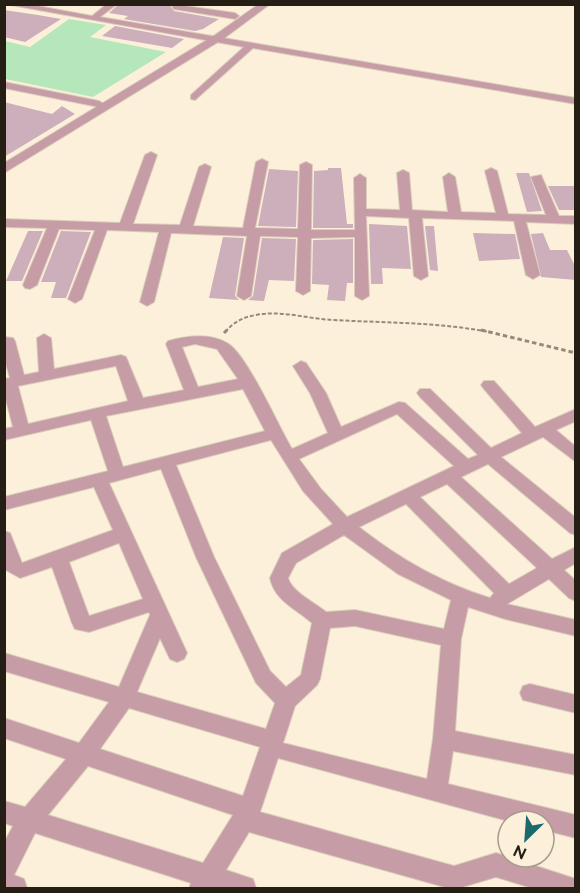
<svg xmlns="http://www.w3.org/2000/svg" width="580" height="893" font-family="Raleway,sans-serif">
<style>
.green{fill:#b5e7bb}
.building{fill:#cdaebb}
.lines{fill:none;stroke-linecap:round;stroke-linejoin:round}
.minor-casing{stroke:#daceba;stroke-width:2}
.tertiary-casing{stroke:#daceba;stroke-width:2}
.path-far1{stroke:#948a7b;stroke-width:2;stroke-dasharray:4 2;stroke-linecap:butt}
.path{stroke:#948a7b;stroke-width:3;stroke-dasharray:4.5 3;stroke-linecap:butt}
.minor{fill:#c69ca6;fill-rule:evenodd}
.tertiary{fill:#c69ca6;fill-rule:evenodd}
</style>
<rect width="100%" height="100%" fill="#fdf0da"/>
<path class="green" d="M69,19L106,25L90,37L166,52L93,97L5,79V41L30,47Z"/>
<path class="building" d="M119,4H169L174,11L219,19L203,29L195,31L124,19L128,16L109,13Z
M4,10L38,15L61,19L25,42L4,37Z
M115,26L184,39L172,48L102,36Z
M4,102L52,114L62,106L75,114L4,157Z
M328,168H341L347,224H353V228H313L314,171L328,170Z
M269,169L298,171L296,227L258,226Z
M516,173H529L542,211L527,212Z
M548,186H576V210H559Z
M369,224L407,226L411,269L382,268L383,284H371Z
M425,226H434L438,271L430,270Z
M28,231H43L22,281H6Z
M61,231L91,232L66,298H51L56,282H41Z
M473,233L515,234L520,259L479,261Z
M543,233L550,250H567L576,268V280L541,277L531,234Z
M223,237L244,238L235,296L239,300L209,298Z
M262,238L296,239L294,281L269,280L264,301L248,300L253,296Z
M353,239V283H347L345,301L327,300L329,285L312,284L313,240Z"/>
<g class="lines">
<defs>
<path id="minor" d="M5,4H27L92,16L107,4H117L100,17L576,98V104L253,48L195,100L191,99V95L244,47Z
M171,4L235,13L239,16L235,19L174,9Z
M4,82L99,101L104,104L99,107L4,88Z
M151,152L157,155L133,224L180,225L199,167L205,164L211,167L193,226L243,228L256,162L262,159L268,162L255,228L298,229L300,165L306,162L312,165L311,230H355L354,178L360,174L366,178V209L400,210L397,173L403,170L409,173L412,210L448,212L443,177L449,173L455,177L461,212L496,213L485,171L491,168L497,171L508,214L546,215L531,177L541,175L559,216H576V224L526,222L540,275L533,279L526,275L514,221L422,218L428,276L421,280L414,276L409,218L366,216L369,296L362,300L355,296V237L311,238L310,291L303,295L296,291L298,237L260,236L251,296L244,300L237,296L247,236L171,233L154,302L147,306L140,302L159,232L107,230L82,299L75,303L68,299L95,230L59,229L37,285L30,289L25,288L23,285L47,228L4,227V219L120,223L145,155Z
M44,334L51,338L54,369L121,355L126,357L143,398L184,390L166,344L168,341C186,336 210,333 227,343C247,354 278,426 292,449L328,433L310,393L293,366L301,361L306,363L326,393L341,427L399,402L405,403L468,459L478,455L420,397L417,393L420,389H430L491,448L522,433L484,389L481,385L484,381H494L535,427L576,409V421L556,430L576,447V462L543,437L501,457L576,518V535L570,533L488,464L461,477L552,559L576,547V563L564,570L576,581V601L569,598L549,579L507,604L576,620V636L505,619L468,607L461,639L455,731L576,755V775L453,751L448,784L576,815V838L544,830V821H508L278,758L260,812L454,866L496,853L576,879V888H532L496,877L459,888H448L249,832L226,870L253,879L256,888H189L191,883L35,833L14,875L24,879L27,888H4V843L13,826L4,823V801L25,807L66,759L4,738V718L79,743L109,702L4,671V653L119,687L150,615L149,612L89,632L75,629L72,623L52,567L20,578L4,569V531L10,533L22,563L113,530L94,487L4,510V497L108,471L91,420L4,440V429L13,427L4,392V379L10,378L4,357V337L13,338L15,341L24,375L39,372L37,338ZM195,344L217,349L238,379L198,387L182,347ZM116,366L128,401L28,424L18,386ZM243,389L265,431L123,467L106,416ZM397,414L454,466L347,517L321,489L299,459ZM271,440L303,491L333,524L282,553L270,578C275,601 295,608 312,623L301,675L286,687L270,671L214,557L176,465ZM161,469L196,557L256,683L275,703L266,729L137,692L160,638L170,659L177,662L184,659L187,653L109,483ZM447,484L537,568L509,584L420,497ZM406,504L494,593L490,598C442,583 398,558 359,527ZM344,535L398,574L451,600L444,629L355,610L326,612C314,602 292,592 288,578L296,563ZM119,543L143,599L89,616L69,562ZM355,626L441,645L433,739L427,779L283,743L295,706L317,685L320,679L330,628ZM129,708L260,747L243,796L100,749ZM88,766L233,815L203,863L48,815Z
M530,684L576,695V713L523,700L520,693L523,686Z"/>
<path id="tertiary" d="M259,4H270L223,39L4,173V163L215,35Z"/>
</defs>
<use href="#minor" class="minor-casing"/>
<use href="#tertiary" class="tertiary-casing"/>
<path class="path-far1" d="M225,332C234,322 243,317 256,315C282,310 308,319 334,320C386,323 437,322 489,332"/>
<path class="path" d="M481,330L576,353
M224,333L227,330"/>
<use href="#minor" class="minor"/>
<use href="#tertiary" class="tertiary"/>
</g>
<rect width="580" height="893" fill="none" stroke="#241e15" stroke-width="12"/>
<g transform="translate(526 839) rotate(205)"><circle r="28" fill="#fdf0da" stroke="#a69c8b" stroke-width="1.5"/>
<path d="M0-4.5L10 22L0 15L-10 22Z" fill="#1b696d"/>
<text y="-9" font-size="16" font-weight="bold" text-anchor="middle" fill="#241e15">N</text>
</g>
</svg>
